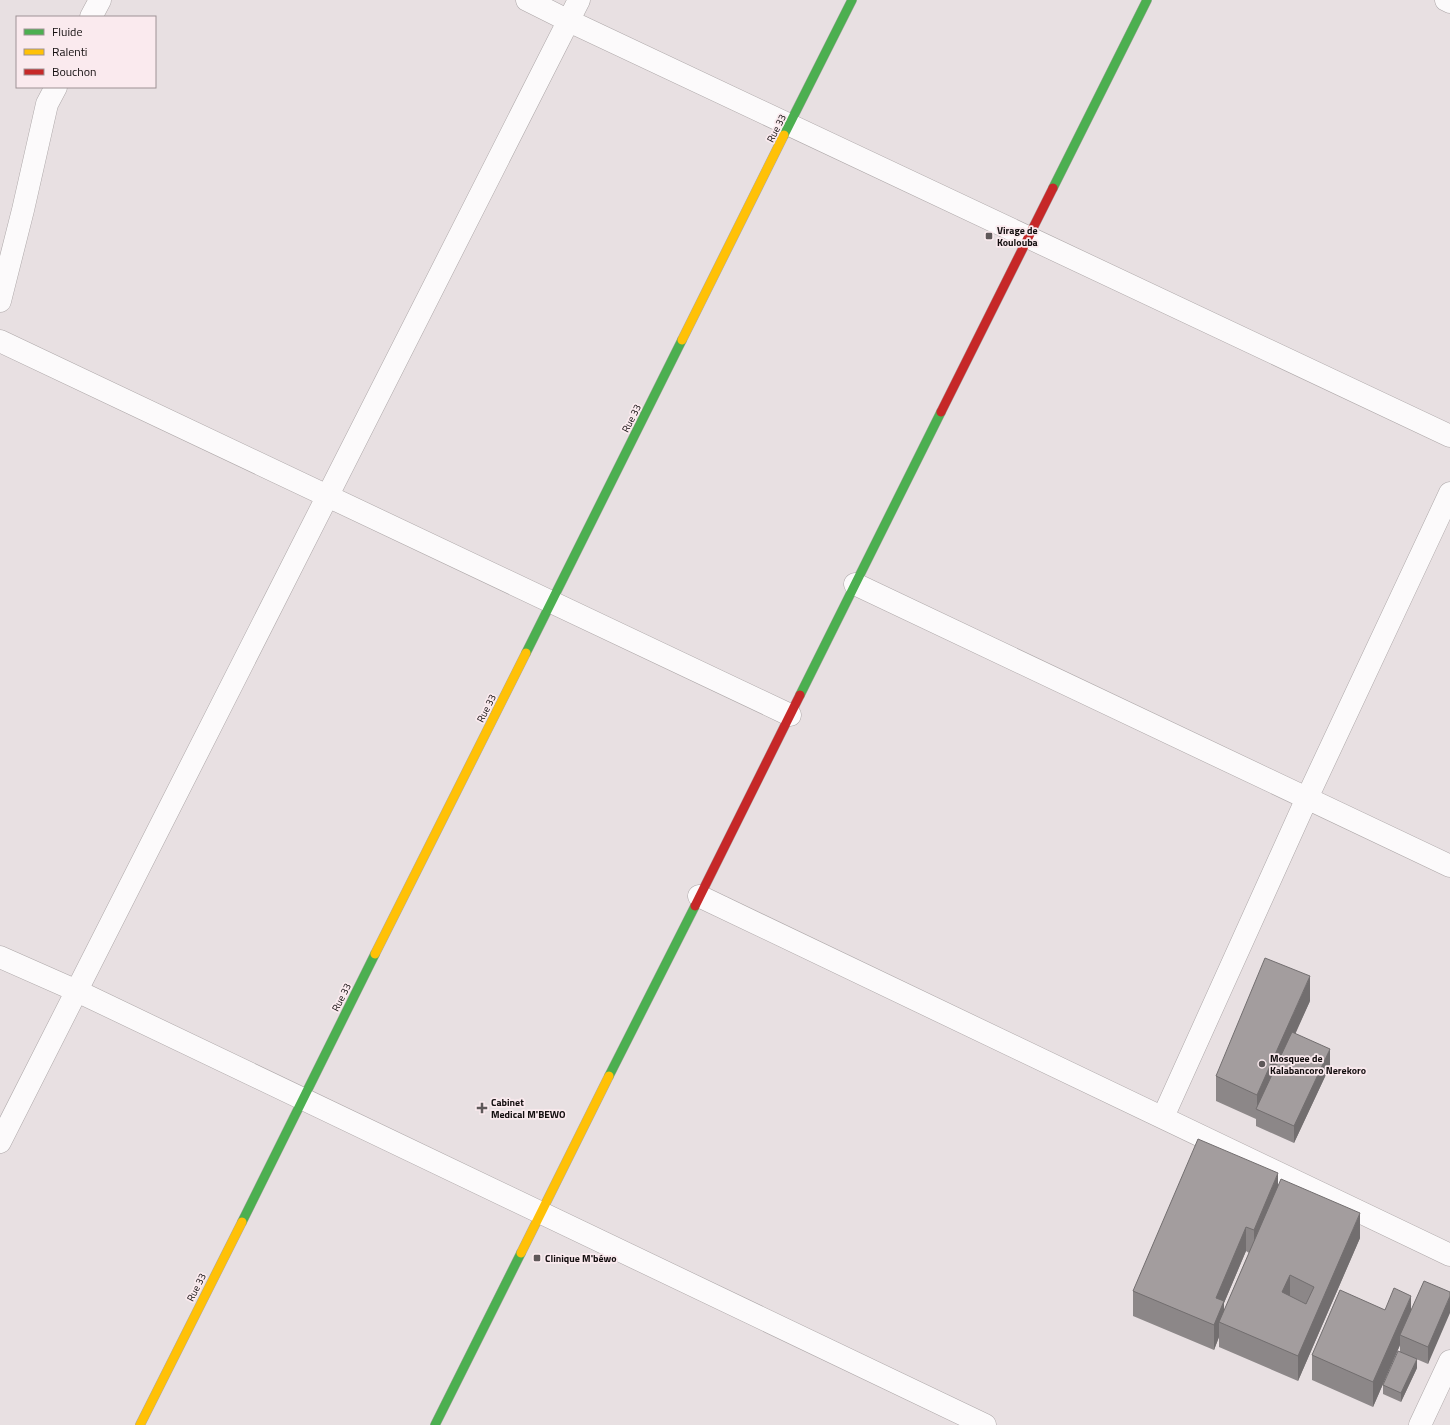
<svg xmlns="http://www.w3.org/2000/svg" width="1450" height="1425" font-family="'Titillium Web',sans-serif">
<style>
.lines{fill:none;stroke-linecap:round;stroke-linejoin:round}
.street-casing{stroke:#ada7a8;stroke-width:23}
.fast-casing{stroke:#ada7a8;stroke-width:10}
.slow-casing{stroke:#ada7a8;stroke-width:10}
.jam-casing{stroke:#ada7a8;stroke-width:10}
.street{stroke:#fcfafb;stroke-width:22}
.fast{stroke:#4caf50;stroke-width:9}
.slow{stroke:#ffc107;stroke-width:9}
.jam{stroke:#c62828;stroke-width:9}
.wall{fill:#8c8788;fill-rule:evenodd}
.shaded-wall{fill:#726e6f}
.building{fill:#a39d9e;stroke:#726e6f;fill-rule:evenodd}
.poi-dot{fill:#5e5859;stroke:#faeaee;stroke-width:1.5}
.labels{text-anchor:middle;stroke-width:3.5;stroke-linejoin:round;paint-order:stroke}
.street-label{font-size:10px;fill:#130e0f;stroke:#faeaee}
.poi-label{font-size:10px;font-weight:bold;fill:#130e0f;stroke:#faeaee;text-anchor:start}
</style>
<rect width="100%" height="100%" fill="#e8e0e2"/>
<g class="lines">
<defs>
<path id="street" d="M527,0L569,21L1450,436
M1446,0L1450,2
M91,17L100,0
M0,301L23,210L47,104L56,87
M0,341L790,715
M855,584L1450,866
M699,896L1450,1255
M0,957L77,991L985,1425
M1163,1117L1307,798L1450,493
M0,1142L579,0
M1420,1425L1450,1361"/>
<path id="fast" d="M784,135L852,0
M1053,188L1147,0
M526,653L682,340
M800,695L941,412
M609,1076L695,906
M242,1222L375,954
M435,1425L521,1253"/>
<path id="slow" d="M682,340L784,135
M375,954L526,653
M521,1253L609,1076
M140,1425L242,1222"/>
<path id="jam" d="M941,412L1053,188
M695,906L800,695"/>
</defs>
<use href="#street" class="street-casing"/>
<use href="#fast" class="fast-casing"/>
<use href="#slow" class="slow-casing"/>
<use href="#jam" class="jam-casing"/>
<use href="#street" class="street"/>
<use href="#fast" class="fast"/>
<use href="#slow" class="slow"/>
<use href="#jam" class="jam"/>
</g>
<path class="wall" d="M1310,1001L1295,1033L1330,1066L1294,1143L1256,1126V1119L1216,1101V1076Z
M1278,1185L1360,1238L1298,1381L1219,1347V1337L1214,1350L1133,1316V1291ZM1246,1251L1249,1253L1224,1311V1303Z
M1450,1292L1428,1364L1400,1352V1345L1373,1407L1312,1380V1355L1385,1310H1411Z
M1417,1368L1401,1402L1383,1394V1385Z"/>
<path class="shaded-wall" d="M1310,976V1001L1261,1111L1257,1110V1095Z
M1330,1049V1066L1294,1143V1126Z
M1278,1173V1198L1254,1255V1230Z
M1360,1213V1238L1298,1381V1356Z
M1246,1227V1251L1224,1303V1324L1219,1322V1337L1214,1350V1325L1216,1298Z
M1290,1275V1300L1282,1292Z
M1411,1296V1320L1400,1335V1345L1373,1407V1382Z
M1450,1296V1313L1428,1364V1347Z
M1417,1359V1368L1401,1402V1393Z"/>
<path class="building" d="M1265,958L1310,976L1257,1095L1216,1076Z
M1292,1032L1330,1049L1294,1126L1256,1109Z
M1198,1139L1278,1173L1254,1230L1246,1227L1216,1298L1224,1301L1214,1325L1133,1291Z
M1281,1179L1360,1213L1298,1356L1219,1322ZM1290,1275L1314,1287L1306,1304L1282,1292Z
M1424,1281L1450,1292V1296L1428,1347L1400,1335Z
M1394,1288L1411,1296L1373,1382L1312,1355L1340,1290L1385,1310Z
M1398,1351L1417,1359L1401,1393L1383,1385Z"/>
<g class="poi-dot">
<rect x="985" y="232" width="8" height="8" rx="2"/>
<circle cx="1262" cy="1064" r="4"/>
<path d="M480 1102h4v4h4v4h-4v4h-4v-4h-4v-4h4z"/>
<rect x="533" y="1254" width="8" height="8" rx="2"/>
</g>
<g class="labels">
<g class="street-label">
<text transform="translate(776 128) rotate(-63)" y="4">Rue 33</text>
<text transform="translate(631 418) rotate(-63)" y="4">Rue 33</text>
<text transform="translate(486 708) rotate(-63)" y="4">Rue 33</text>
<text transform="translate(341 997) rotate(-63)" y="4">Rue 33</text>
<text transform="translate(196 1287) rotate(-63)" y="4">Rue 33</text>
</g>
<g class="poi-label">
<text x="997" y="234">Virage de<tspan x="997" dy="12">Koulouba</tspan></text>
<text x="1270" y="1062">Mosquee de<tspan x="1270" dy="12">Kalabancoro Nerekoro</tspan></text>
<text x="491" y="1106">Cabinet<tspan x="491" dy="12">Medical M'BEWO</tspan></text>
<text x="545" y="1262">Clinique M'béwo</text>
</g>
</g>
<rect x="16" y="16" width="140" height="72" fill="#faeaee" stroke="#9e9295"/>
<rect x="24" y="29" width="20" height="6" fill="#4caf50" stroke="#9e9295"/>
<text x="52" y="36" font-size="12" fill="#130e0f">Fluide</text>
<rect x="24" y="49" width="20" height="6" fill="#ffc107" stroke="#9e9295"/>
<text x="52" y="56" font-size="12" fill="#130e0f">Ralenti</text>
<rect x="24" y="69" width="20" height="6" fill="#c62828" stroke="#9e9295"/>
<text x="52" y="76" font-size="12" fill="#130e0f">Bouchon</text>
</svg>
